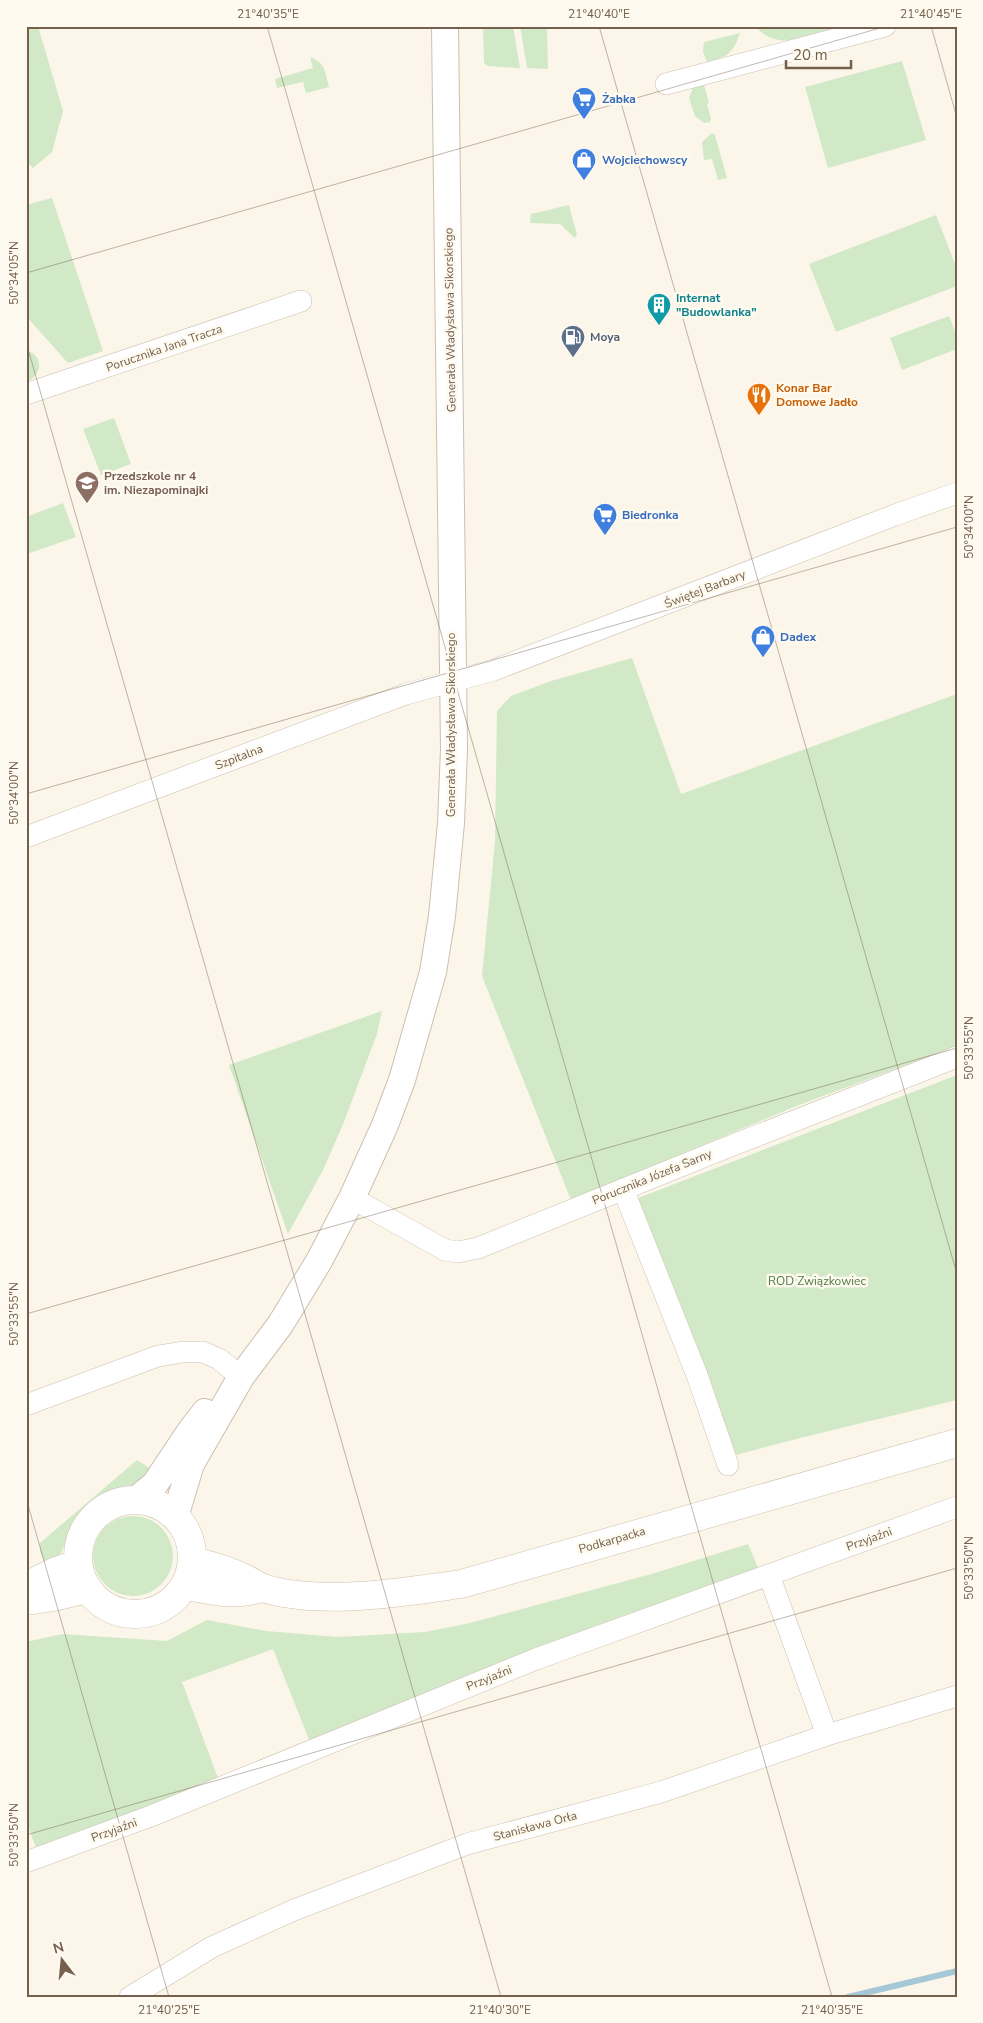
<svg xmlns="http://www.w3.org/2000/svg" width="983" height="2023" font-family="'Nunito Sans',sans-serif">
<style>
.green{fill:#d1e9c7}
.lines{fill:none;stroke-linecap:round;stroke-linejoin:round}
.stream{stroke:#a5c8d6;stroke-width:6}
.minor-casing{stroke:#cdbfaf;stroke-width:22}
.tertiary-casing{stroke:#cdbfaf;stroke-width:28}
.secondary-casing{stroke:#d0c0ad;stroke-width:29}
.minor{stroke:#fff;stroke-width:21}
.tertiary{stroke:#fff;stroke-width:26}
.secondary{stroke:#fff;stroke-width:28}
.ticks{fill:none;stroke:#75604d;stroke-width:1;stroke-opacity:0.45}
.labels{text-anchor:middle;stroke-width:5;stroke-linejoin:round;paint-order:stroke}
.shop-label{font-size:12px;font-weight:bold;fill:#366cbe;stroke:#fefaef;text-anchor:start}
.culture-label{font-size:12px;font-weight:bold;fill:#0d838f;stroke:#fefaef;text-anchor:start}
.street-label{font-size:12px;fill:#75604d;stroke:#fefaef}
.service-label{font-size:12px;font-weight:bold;fill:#4e5e75;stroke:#fefaef;text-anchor:start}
.food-label{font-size:12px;font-weight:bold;fill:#c56008;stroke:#fefaef;text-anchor:start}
.education-label{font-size:12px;font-weight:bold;fill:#785e54;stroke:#fefaef;text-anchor:start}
.park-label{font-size:12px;fill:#4f7a46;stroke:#fefaef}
.neatline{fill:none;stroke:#75604d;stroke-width:2}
.ticks-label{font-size:12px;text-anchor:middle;fill:#75604d}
</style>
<rect width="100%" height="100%" fill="#fbf6e9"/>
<path class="green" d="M26,26H38L63,111L52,152L33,168L26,162Z
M483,26H513L520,68L488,66L484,63Z
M520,26H547L548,69L527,68Z
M770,26H845C818,33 781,53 758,29Z
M740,33C733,54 727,57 707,62L703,52L704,42Z
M310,57C326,63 325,72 329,87L306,93L303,82L277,88L275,79L313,68Z
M902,61L926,140L828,168L805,87Z
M703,81L709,103L707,104L711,119L710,122L704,123L695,116L689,98L694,85Z
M712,133L715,135L727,178L718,180L712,159L704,160L702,142Z
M52,198L103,351L68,363L26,316V205Z
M569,205L577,235L575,238L560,224L530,223L531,214Z
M936,215L957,269V286L836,332L809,264Z
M949,316L957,336V349L902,370L890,338Z
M26,350C43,356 43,372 29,381L26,380Z
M114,418L131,464L101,475L83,429Z
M63,503L76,537L27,554L26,517Z
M632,658L681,794L957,694V1046L799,1105L571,1200L482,976L495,841L497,711L511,696L551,681Z
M382,1011L377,1034L344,1122L323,1170L288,1234L229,1065Z
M957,1075V1400L800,1438L736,1455L633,1200Z
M137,1460L154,1471L129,1490L109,1494L97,1500L84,1511L74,1525L61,1553L46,1565L40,1551V1543Z
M93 1556a40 40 0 1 1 80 0a40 40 0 1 1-80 0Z
M748,1544L758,1568L310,1742L273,1649L182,1682L218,1778L128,1817L37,1850L26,1821V1642L62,1634L167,1641L207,1620L266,1631L338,1637L425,1632L470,1623L655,1573Z"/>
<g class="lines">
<path class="stream" d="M848,1997L957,1971"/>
<defs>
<path id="minor" d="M666,84L885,26
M26,394L301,301
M26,837L406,694L494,670L895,515L957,493
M623,1189L697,1375L728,1465
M352,1198L445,1250L458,1252L478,1248L723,1149L957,1057
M26,1405L158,1356L183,1352H203L219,1359L241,1377
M769,1575L827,1735
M26,1862L151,1816L536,1659L957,1507
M130,1997L212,1947L294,1910L467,1844L661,1792L827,1735L957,1696"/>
<path id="tertiary" d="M136,1500L155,1484L191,1430L205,1412
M175,1517L191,1464L241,1377L280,1325L319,1261L352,1198L385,1125L402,1080L433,972L442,916L451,823L454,749L445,26"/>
<path id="secondary" d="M78 1557a57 57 0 1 1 114 0a57 57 0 1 1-114 0Z
M192,1561C210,1565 230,1571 246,1579C252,1582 257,1586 263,1588C320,1606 403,1592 461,1584L957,1443
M26,1586L56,1571L78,1564
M185,1586C213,1590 233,1597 262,1588
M26,1601L54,1597L87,1589"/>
</defs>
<use href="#minor" class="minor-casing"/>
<use href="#tertiary" class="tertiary-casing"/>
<use href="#secondary" class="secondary-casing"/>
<use href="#minor" class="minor"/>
<use href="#tertiary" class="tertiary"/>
<use href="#secondary" class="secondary"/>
</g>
<path class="ticks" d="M267,26L832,1997M599,26L957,1274M931,26L957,118M26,273L887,26M26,342L501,1997M26,794L957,527M26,1314L957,1048M26,1498L169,1997M26,1835L957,1568"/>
<defs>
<symbol id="supermarket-pin" viewBox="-11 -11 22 30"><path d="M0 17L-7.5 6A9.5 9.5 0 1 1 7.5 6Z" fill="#3f7fe0" stroke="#fefaef"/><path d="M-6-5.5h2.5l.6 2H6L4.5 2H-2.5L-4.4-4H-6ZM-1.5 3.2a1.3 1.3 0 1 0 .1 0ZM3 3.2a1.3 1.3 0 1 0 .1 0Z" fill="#fff"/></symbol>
<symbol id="shop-pin" viewBox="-11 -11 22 30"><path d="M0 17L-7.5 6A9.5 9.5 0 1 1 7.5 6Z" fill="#3f7fe0" stroke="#fefaef"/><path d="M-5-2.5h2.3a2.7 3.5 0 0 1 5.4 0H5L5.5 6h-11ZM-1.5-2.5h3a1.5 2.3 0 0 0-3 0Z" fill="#fff"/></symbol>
<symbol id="building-pin" viewBox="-11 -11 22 30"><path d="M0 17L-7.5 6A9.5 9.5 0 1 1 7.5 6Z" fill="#0f9aa8" stroke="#fefaef"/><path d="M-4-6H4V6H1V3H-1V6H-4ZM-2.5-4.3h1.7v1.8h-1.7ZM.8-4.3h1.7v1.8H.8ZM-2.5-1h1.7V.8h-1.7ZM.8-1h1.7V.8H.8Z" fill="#fff"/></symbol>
<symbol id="fuel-pin" viewBox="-11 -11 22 30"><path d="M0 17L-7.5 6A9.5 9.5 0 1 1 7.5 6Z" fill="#5c6f8a" stroke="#fefaef"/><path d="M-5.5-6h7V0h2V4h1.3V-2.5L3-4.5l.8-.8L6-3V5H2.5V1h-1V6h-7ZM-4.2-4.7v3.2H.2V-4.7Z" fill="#fff"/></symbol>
<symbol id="restaurant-pin" viewBox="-11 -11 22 30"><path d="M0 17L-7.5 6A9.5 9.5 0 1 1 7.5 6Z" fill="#e8710a" stroke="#fefaef"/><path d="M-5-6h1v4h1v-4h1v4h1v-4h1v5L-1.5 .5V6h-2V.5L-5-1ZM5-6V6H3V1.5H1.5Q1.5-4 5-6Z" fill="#fff"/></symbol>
<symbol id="school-pin" viewBox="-11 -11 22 30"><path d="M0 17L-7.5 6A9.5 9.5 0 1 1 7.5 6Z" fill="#8d6e63" stroke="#fefaef"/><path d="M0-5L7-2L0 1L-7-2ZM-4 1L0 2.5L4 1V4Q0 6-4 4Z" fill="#fff"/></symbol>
</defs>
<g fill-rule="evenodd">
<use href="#supermarket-pin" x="570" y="85" width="28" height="38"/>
<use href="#shop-pin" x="570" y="146" width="28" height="38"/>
<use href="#building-pin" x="645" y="291" width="28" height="38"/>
<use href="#fuel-pin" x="559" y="323" width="28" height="38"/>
<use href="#restaurant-pin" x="745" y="381" width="28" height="38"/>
<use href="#school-pin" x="73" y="469" width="28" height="38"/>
<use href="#supermarket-pin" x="591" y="501" width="28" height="38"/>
<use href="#shop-pin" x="749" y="623" width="28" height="38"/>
</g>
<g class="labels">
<g class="shop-label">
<text x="602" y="103">Żabka</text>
<text x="602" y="164">Wojciechowscy</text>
<text x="622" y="519">Biedronka</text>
<text x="780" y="641">Dadex</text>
</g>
<g class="culture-label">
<text x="676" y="302">Internat<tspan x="676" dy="14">"Budowlanka"</tspan></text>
</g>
<g class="street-label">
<text transform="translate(450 320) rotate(-91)" y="4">Generała Władysława Sikorskiego</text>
<text transform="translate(164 348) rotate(-19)" y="4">Porucznika Jana Tracza</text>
<text transform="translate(705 589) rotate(-21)" y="4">Świętej Barbary</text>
<text transform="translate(451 725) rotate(-90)" y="4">Generała Władysława Sikorskiego</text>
<text transform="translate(239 757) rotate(-21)" y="4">Szpitalna</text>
<text transform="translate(652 1177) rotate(-22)" y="4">Porucznika Józefa Sarny</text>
<text transform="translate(869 1539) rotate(-20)" y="4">Przyjaźni</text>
<text transform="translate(612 1540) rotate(-16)" y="4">Podkarpacka</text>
<text transform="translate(489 1678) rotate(-22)" y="4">Przyjaźni</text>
<text transform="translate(535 1826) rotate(-15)" y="4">Stanisława Orła</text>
<text transform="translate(114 1830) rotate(-20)" y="4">Przyjaźni</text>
</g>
<g class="service-label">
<text x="590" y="341">Moya</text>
</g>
<g class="food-label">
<text x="776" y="392">Konar Bar<tspan x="776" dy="14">Domowe Jadło</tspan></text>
</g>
<g class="education-label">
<text x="104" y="480">Przedszkole nr 4<tspan x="104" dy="14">im. Niezapominajki</tspan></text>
</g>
<g class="park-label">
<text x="817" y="1285">ROD Związkowiec</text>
</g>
</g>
<rect width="983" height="2023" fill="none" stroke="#fefaef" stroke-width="55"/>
<g transform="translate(62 1960) rotate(344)" stroke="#fefaef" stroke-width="4" paint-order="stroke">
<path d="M0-4L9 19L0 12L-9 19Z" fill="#75604d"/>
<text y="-8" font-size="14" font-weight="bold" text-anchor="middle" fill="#75604d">N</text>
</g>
<path d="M786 60v8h65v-8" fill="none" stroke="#75604d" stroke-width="2.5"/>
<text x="793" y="60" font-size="15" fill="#75604d" stroke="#fefaef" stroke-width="4" paint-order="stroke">20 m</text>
<rect x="28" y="28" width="928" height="1968" class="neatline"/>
<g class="ticks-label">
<text x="268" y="18">21°40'35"E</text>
<text x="599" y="18">21°40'40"E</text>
<text x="931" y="18">21°40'45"E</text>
<text transform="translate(14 273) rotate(-90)" y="4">50°34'05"N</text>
<text transform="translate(969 527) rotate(-90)" y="4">50°34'00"N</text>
<text transform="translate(14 793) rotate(-90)" y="4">50°34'00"N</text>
<text transform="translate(969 1048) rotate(-90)" y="4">50°33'55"N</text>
<text transform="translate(14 1314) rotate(-90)" y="4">50°33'55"N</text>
<text transform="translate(969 1568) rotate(-90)" y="4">50°33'50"N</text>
<text transform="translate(14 1835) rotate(-90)" y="4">50°33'50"N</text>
<text x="169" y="2014">21°40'25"E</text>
<text x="500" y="2014">21°40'30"E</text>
<text x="832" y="2014">21°40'35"E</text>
</g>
</svg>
